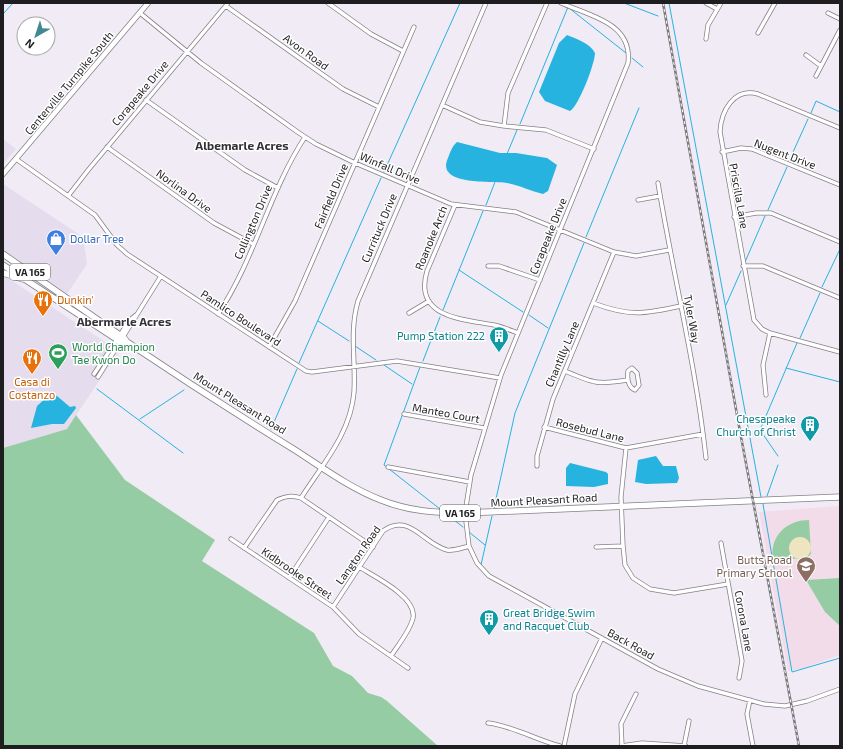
<svg xmlns="http://www.w3.org/2000/svg" width="843" height="749" font-family="'Exo 2',sans-serif">
<style>
.built{fill:#e5dded}
.education{fill:#f2dcea}
.green{fill:#96cca3}
.sand{fill:#eee4bf}
.water{fill:#27b3e0}
.lines{fill:none;stroke-linecap:round;stroke-linejoin:round}
.stream{stroke:#27b3e0;stroke-width:1}
.minor-casing{stroke:#858088;stroke-width:5}
.major-casing{stroke:#858088;stroke-width:6}
.highway-casing{stroke:#858088;stroke-width:7}
.minor{stroke:#fff;stroke-width:3.5}
.major{stroke:#fff;stroke-width:4.5}
.highway{stroke:#fff;stroke-width:5.5}
.rail-casing{stroke:#7b797e;stroke-width:2.5}
.rail{stroke:#fff;stroke-width:1;stroke-dasharray:3;stroke-linecap:butt}
.labels{text-anchor:middle;stroke-width:3;stroke-linejoin:round;paint-order:stroke}
.shield{fill:#fff;stroke:#626163;stroke-width:1}
.shield-label{font-size:10px;font-weight:bold;fill:#1e1d20}
.street-label{font-size:11px;fill:#1e1d20;stroke:#fff}
.shop-label{font-size:11px;fill:#366cbe;stroke:#fff;text-anchor:start}
.food-label{font-size:11px;fill:#c56008;stroke:#fff;text-anchor:start}
.culture-label{font-size:11px;fill:#0d838f;stroke:#fff;text-anchor:end}
.leisure-label{font-size:11px;fill:#27864d;stroke:#fff;text-anchor:start}
.education-label{font-size:11px;fill:#785e54;stroke:#fff;text-anchor:end}
.neighbourhood-label{font-size:12px;font-weight:bold;fill:#343037;stroke:#fff}
</style>
<rect width="100%" height="100%" fill="#f0ebf4"/>
<path class="built" d="M3,139L16,149L3,164Z
M3,184L83,237L87,264L67,294L3,250Z
M3,275L119,351L67,429L3,448Z"/>
<path class="education" d="M840,506V655L804,668L788,671L759,512Z"/>
<path class="green" d="M76,415L125,480L215,540L202,561L314,633L333,666L352,676L368,693L381,697L387,701L438,746H3V448L67,429Z
M809,520L811,554L807,558L773,560C769,536 787,520 809,520Z
M840,578V626L825,612L806,580Z"/>
<path class="sand" d="M789 548a11 11 0 1 1 22 0a11 11 0 1 1-22 0Z"/>
<path class="water" d="M567,35C576,39 590,43 595,53C595,63 579,106 570,111L545,101L539,92L559,43Z
M457,142L500,153H516L547,158L557,165L548,191L543,194C531,191 519,185 507,183C491,181 435,186 448,158C450,153 452,146 457,142Z
M50,394L57,396L70,407L75,406L76,408L64,424H52L31,428L37,406Z
M656,456L663,466H676L679,478L677,483L646,484L635,482L638,460Z
M570,463L606,472L608,474V484L594,487L566,486V468Z"/>
<g class="lines">
<path class="stream" d="M624,3L658,16
M669,3L761,497
M569,8L626,53
M3,14L13,3
M632,58L643,67
M811,113L816,101L840,112
M520,124L568,7
M507,154L517,130
M789,161L808,119
M384,172L460,3
M486,205L495,182
M768,210L787,167
M586,237L639,108
M745,262L765,216
M459,270L523,312
M822,287L840,249
M726,305L741,271
M443,310L483,211
M529,315L548,328
M318,321L349,341
M800,338L820,293
M355,346L376,360
M423,361L440,317
M299,363L381,178
M384,365L412,384
M420,367L384,465L440,509
M786,368L840,382
M97,389L183,453
M140,419L184,390
M271,429L297,369
M778,456L760,430L797,343
M767,496L778,465
M763,504L792,672L840,658
M494,508L515,413L584,243
M449,516L463,527
M469,532L485,545
M481,565L492,516"/>
<defs>
<path id="minor" d="M328,3L371,34L403,51
M561,3C590,16 633,23 628,63L501,375L471,475L465,513L469,546L477,563L489,576L658,669L698,686L764,704L785,706L807,701L840,689
M706,3L717,9
M226,6L343,89L379,107
M140,13L201,63L299,133L316,144L355,163L451,204L516,212L614,252L636,256L669,250
M828,13L840,19
M758,33L775,3
M706,39L708,25L721,3
M806,55L821,66
M816,76L840,30
M146,100L245,170L278,188
M442,105L480,122L504,126L546,130L594,149
M504,126L508,93L547,3
M840,128L758,94C734,87 721,111 720,132L754,320L762,329L770,333L840,352
M107,147L214,223L253,244
M722,152L741,148L752,149L840,185
M16,159L95,215L117,245L127,254L306,371L312,372L397,361L500,378
M658,183C673,274 696,366 706,458
M68,196L89,169L228,3
M638,200L660,196
M455,205L427,271C413,318 463,319 494,325C503,327 510,330 518,333
M734,217L756,213H771L840,242
M488,266H499L540,280
M743,266H763L840,298
M593,303C630,317 644,314 681,306
M409,313L429,301
M218,314C255,259 269,192 305,137
M269,347L295,301L414,27
M632,368L637,373L639,385L635,390C628,387 627,378 628,371Z
M565,371C593,383 597,385 628,380
M94,374L130,320L136,315
M98,377L161,276
M766,395L763,365L770,333
M404,414L484,428
M544,427L626,448L703,434
M626,448L621,497L623,546L625,565L633,578L650,589L674,593L728,584
M537,466V456L553,399L614,252
M388,467L470,482
M301,498C322,465 351,433 354,392C356,361 349,332 358,301L486,3
M231,539L333,607L359,634L408,668
M721,543L742,661L739,678
M596,547L623,546
M244,548L277,500C286,496 292,495 301,498L373,547
M359,567C375,577 417,597 413,618C410,631 398,645 391,656
M289,578L329,517
M333,607L383,531C410,512 423,544 447,550C454,551 462,548 469,546
M750,700L747,714L753,746
M488,723C510,725 537,740 560,746
M564,746L575,694L602,638
M621,746L642,743L686,746
M622,746L621,724L636,694
M684,746L689,721"/>
<path id="major" d="M3,174L148,3"/>
<path id="highway" d="M3,254L124,338L127,342C182,379 238,415 295,450C323,468 350,488 381,500C408,511 436,513 465,513L840,497
M3,265L121,342H127
M3,273L23,279L30,272"/>
</defs>
<use href="#minor" class="minor-casing"/>
<use href="#major" class="major-casing"/>
<use href="#highway" class="highway-casing"/>
<use href="#minor" class="minor"/>
<use href="#major" class="major"/>
<use href="#highway" class="highway"/>
<defs>
<path id="rail" d="M663,3L739,426L799,746"/>
</defs>
<use href="#rail" class="rail-casing"/>
<use href="#rail" class="rail"/>
</g>
<defs>
<symbol id="shop-pin" viewBox="-11 -11 22 30"><path d="M0 17L-7.5 6A9.5 9.5 0 1 1 7.5 6Z" fill="#3f7fe0" stroke="#fff"/><path d="M-5-2.5h2.3a2.7 3.5 0 0 1 5.4 0H5L5.5 6h-11ZM-1.5-2.5h3a1.5 2.3 0 0 0-3 0Z" fill="#fff"/></symbol>
<symbol id="restaurant-pin" viewBox="-11 -11 22 30"><path d="M0 17L-7.5 6A9.5 9.5 0 1 1 7.5 6Z" fill="#e8710a" stroke="#fff"/><path d="M-5-6h1v4h1v-4h1v4h1v-4h1v5L-1.5 .5V6h-2V.5L-5-1ZM5-6V6H3V1.5H1.5Q1.5-4 5-6Z" fill="#fff"/></symbol>
<symbol id="building-pin" viewBox="-11 -11 22 30"><path d="M0 17L-7.5 6A9.5 9.5 0 1 1 7.5 6Z" fill="#0f9aa8" stroke="#fff"/><path d="M-4-6H4V6H1V3H-1V6H-4ZM-2.5-4.3h1.7v1.8h-1.7ZM.8-4.3h1.7v1.8H.8ZM-2.5-1h1.7V.8h-1.7ZM.8-1h1.7V.8H.8Z" fill="#fff"/></symbol>
<symbol id="stadium-pin" viewBox="-11 -11 22 30"><path d="M0 17L-7.5 6A9.5 9.5 0 1 1 7.5 6Z" fill="#2e9e5b" stroke="#fff"/><path d="M0-5a6.5 5 0 1 0 0 10a6.5 5 0 1 0 0-10ZM-3.5-1.8h7v3.6h-7Z" fill="#fff"/></symbol>
<symbol id="school-pin" viewBox="-11 -11 22 30"><path d="M0 17L-7.5 6A9.5 9.5 0 1 1 7.5 6Z" fill="#8d6e63" stroke="#fff"/><path d="M0-5L7-2L0 1L-7-2ZM-4 1L0 2.5L4 1V4Q0 6-4 4Z" fill="#fff"/></symbol>
</defs>
<g fill-rule="evenodd">
<use href="#shop-pin" x="45" y="228" width="22" height="30"/>
<use href="#restaurant-pin" x="32" y="289" width="22" height="30"/>
<use href="#building-pin" x="488" y="325" width="22" height="30"/>
<use href="#stadium-pin" x="47" y="342" width="22" height="30"/>
<use href="#restaurant-pin" x="21" y="347" width="22" height="30"/>
<use href="#building-pin" x="799" y="414" width="22" height="30"/>
<use href="#school-pin" x="795" y="555" width="22" height="30"/>
<use href="#building-pin" x="478" y="608" width="22" height="30"/>
</g>
<g class="labels">
<g class="shield">
<rect x="10" y="264" width="40" height="16" rx="3"/>
<rect x="440" y="505" width="40" height="16" rx="3"/>
</g>
<g class="shield-label">
<text x="30" y="276">VA 165</text>
<text x="460" y="517">VA 165</text>
</g>
<g class="street-label">
<text transform="translate(306 52) rotate(36)" y="4">Avon Road</text>
<text transform="translate(69 83) rotate(-50)" y="4">Centerville Turnpike South</text>
<text transform="translate(140 93) rotate(-50)" y="4">Corapeake Drive</text>
<text transform="translate(785 154) rotate(21)" y="4">Nugent Drive</text>
<text transform="translate(390 168) rotate(23)" y="4">Winfall Drive</text>
<text transform="translate(184 191) rotate(36)" y="4">Norlina Drive</text>
<text transform="translate(331 196) rotate(-67)" y="4">Fairfield Drive</text>
<text transform="translate(739 196) rotate(80)" y="4">Priscilla Lane</text>
<text transform="translate(253 222) rotate(-67)" y="4">Collington Drive</text>
<text transform="translate(379 228) rotate(-67)" y="4">Currituck Drive</text>
<text transform="translate(548 236) rotate(-68)" y="4">Corapeake Drive</text>
<text transform="translate(431 238) rotate(-68)" y="4">Roanoke Arch</text>
<text transform="translate(241 318) rotate(33)" y="4">Pamlico Boulevard</text>
<text transform="translate(692 319) rotate(80)" y="4">Tyler Way</text>
<text transform="translate(562 354) rotate(-67)" y="4">Chantilly Lane</text>
<text transform="translate(240 403) rotate(32)" y="4">Mount Pleasant Road</text>
<text transform="translate(446 413) rotate(10)" y="4">Manteo Court</text>
<text transform="translate(590 430) rotate(14)" y="4">Rosebud Lane</text>
<text transform="translate(544 500) rotate(-3)" y="4">Mount Pleasant Road</text>
<text transform="translate(358 555) rotate(-55)" y="4">Langton Road</text>
<text transform="translate(297 573) rotate(34)" y="4">Kidbrooke Street</text>
<text transform="translate(744 621) rotate(80)" y="4">Corona Lane</text>
<text transform="translate(631 644) rotate(29)" y="4">Back Road</text>
</g>
<g class="shop-label">
<text x="70" y="243">Dollar Tree</text>
</g>
<g class="food-label">
<text x="57" y="304">Dunkin'</text>
<text x="32" y="386" text-anchor="middle">Casa di<tspan x="32" dy="13">Costanzo</tspan></text>
</g>
<g class="culture-label">
<text x="485" y="340">Pump Station 222</text>
<text x="796" y="423">Chesapeake<tspan x="796" dy="13">Church of Christ</tspan></text>
<text x="503" y="617" text-anchor="start">Great Bridge Swim<tspan x="503" dy="13">and Racquet Club</tspan></text>
</g>
<g class="leisure-label">
<text x="72" y="351">World Champion<tspan x="72" dy="13">Tae Kwon Do</tspan></text>
</g>
<g class="education-label">
<text x="792" y="564">Butts Road<tspan x="792" dy="13">Primary School</tspan></text>
</g>
<g class="neighbourhood-label">
<text x="242" y="150">Albemarle Acres</text>
<text x="124" y="326">Abermarle Acres</text>
</g>
</g>
<rect width="843" height="749" fill="none" stroke="#1e1d20" stroke-width="8"/>
<g transform="translate(36 36) rotate(219)"><circle r="19" fill="#ffffff" stroke="#a5a5a6"/>
<path d="M0-3L7 15L0 10L-7 15Z" fill="#428794"/>
<text y="-6" font-size="11" font-weight="bold" text-anchor="middle" fill="#1e1d20">N</text>
</g>
</svg>
